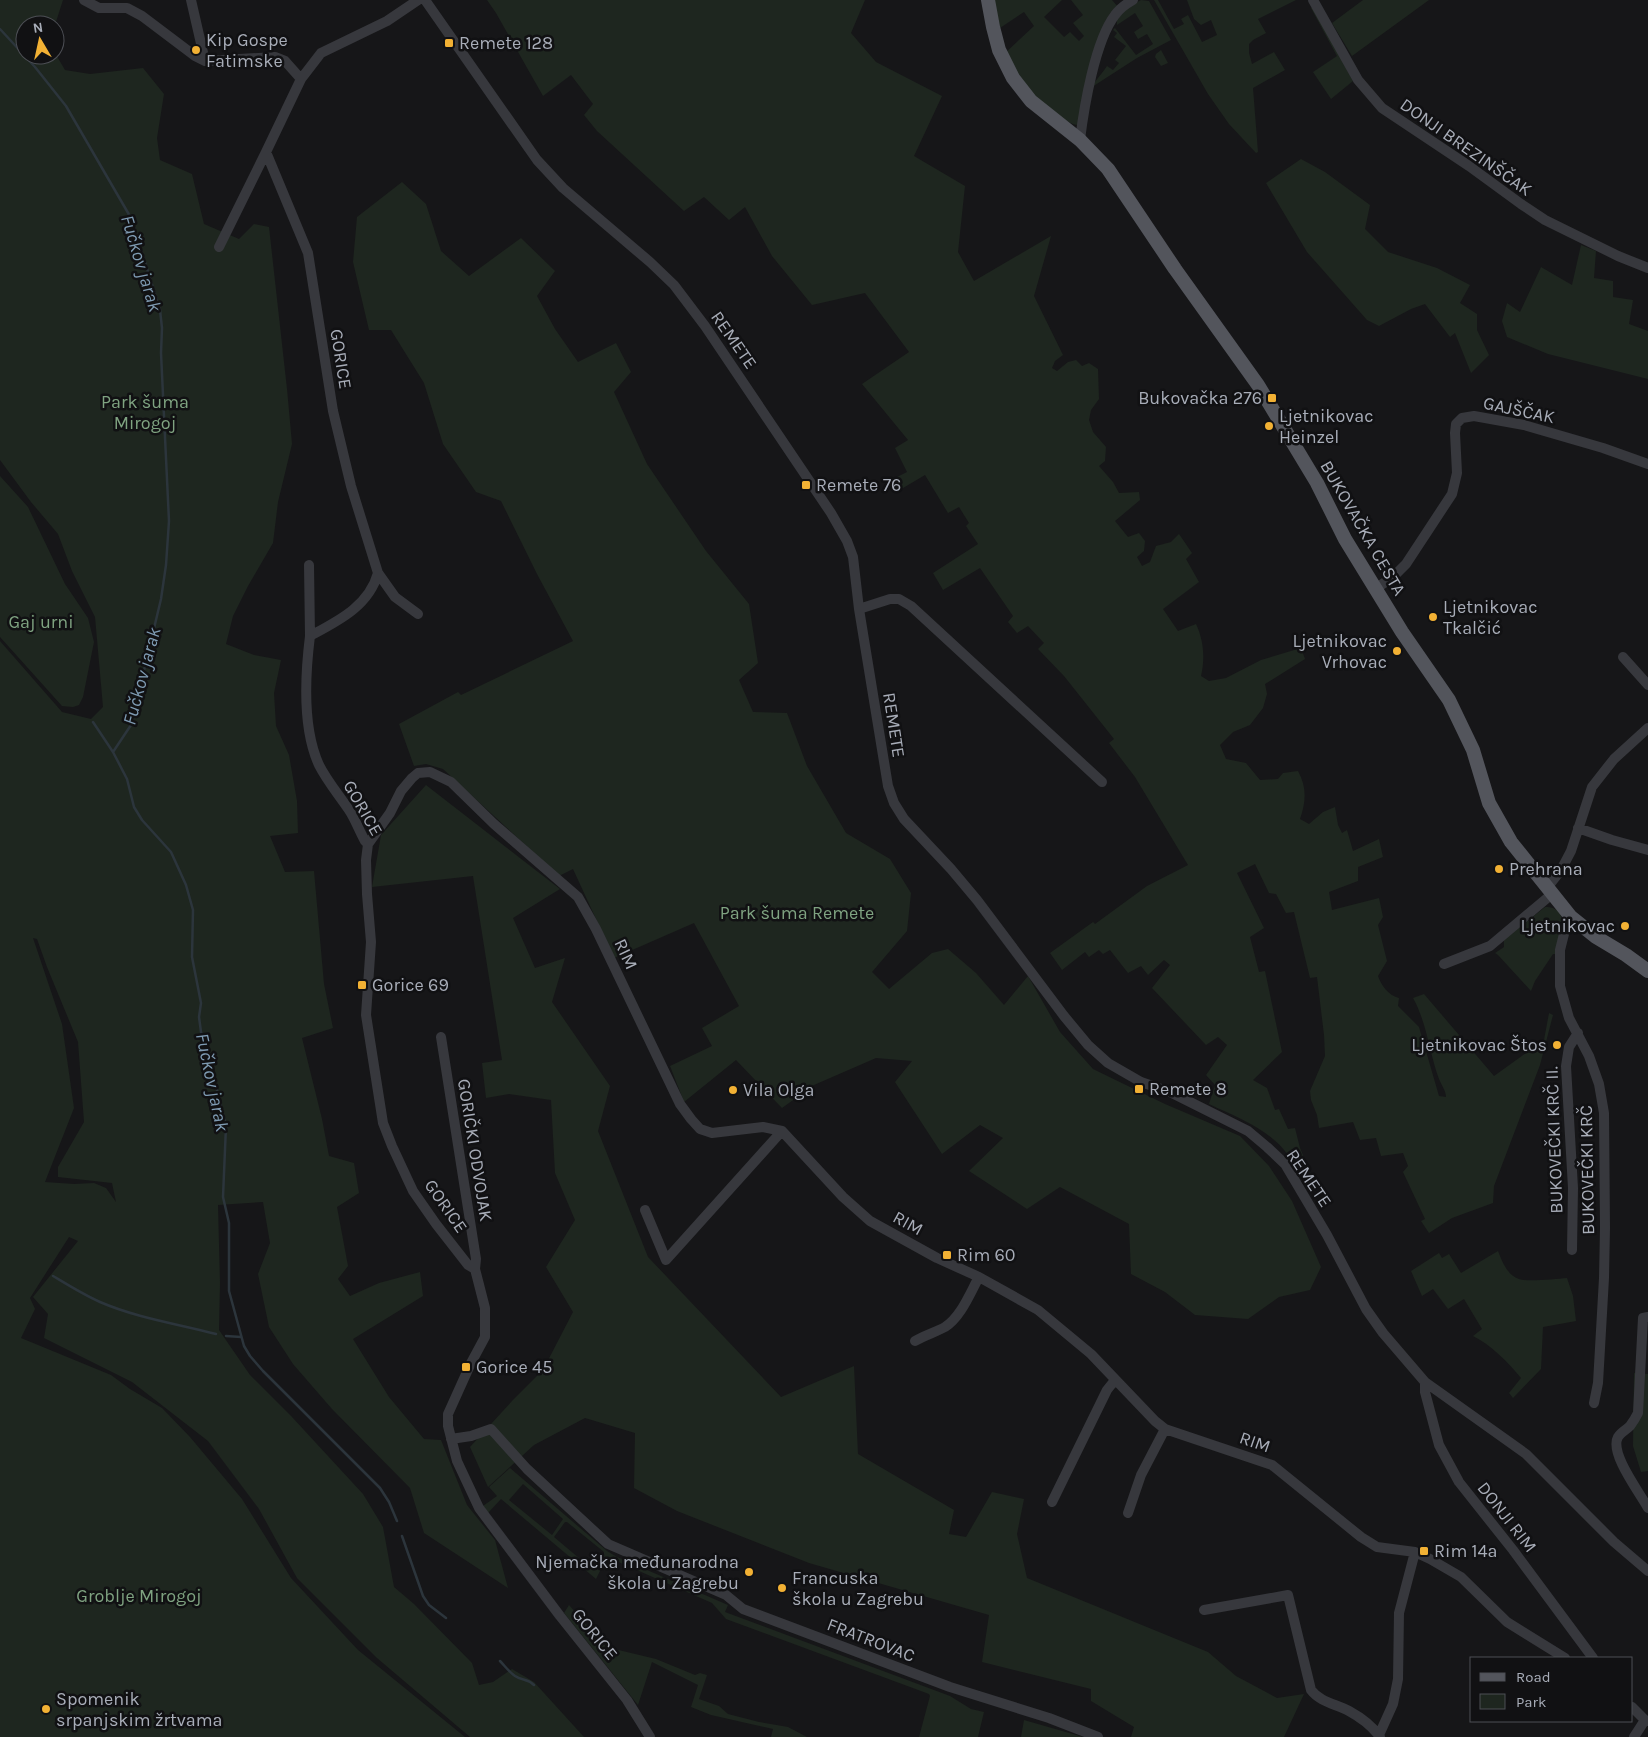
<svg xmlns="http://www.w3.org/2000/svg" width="1648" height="1737" font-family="Karla,sans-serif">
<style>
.green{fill:#1e261f;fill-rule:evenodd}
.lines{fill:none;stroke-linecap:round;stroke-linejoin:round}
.stream{stroke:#2c353c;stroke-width:2.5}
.minor{stroke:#37383d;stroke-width:10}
.major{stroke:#53555c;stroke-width:14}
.poi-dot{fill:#f2b134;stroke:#111113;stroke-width:2}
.labels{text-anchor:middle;stroke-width:5;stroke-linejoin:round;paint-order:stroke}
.poi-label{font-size:18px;fill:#a8adb8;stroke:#111113;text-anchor:start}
.street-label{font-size:18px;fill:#a8adb8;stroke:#111113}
.park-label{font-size:18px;fill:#7fa381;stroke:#111113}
.water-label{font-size:19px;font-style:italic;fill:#7f9bb3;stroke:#111113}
</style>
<rect width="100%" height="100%" fill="#161618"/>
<path class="green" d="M0,0H63L55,25H25V55H55V53L65,70L90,74L143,68L164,94L157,138L160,160L192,174L204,224L239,239L254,224L269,227L287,389L292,444L278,502L273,543L248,586L233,616L226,644L254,655L281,660L274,693L276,726L289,755L297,801L298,833L270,836L285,872L314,871L324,984L333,1028L302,1038L322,1119L329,1156L354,1163L359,1193L337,1207L348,1266L338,1279L350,1296L379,1283L420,1272L423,1296L353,1339L389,1397L424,1439L441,1440L467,1505L495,1540L508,1588L424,1533L410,1488L332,1409L293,1364L269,1327L258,1274L270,1243L263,1202L218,1205L220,1283L219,1330L250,1375L292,1417L363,1494L383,1527L394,1587L414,1604L472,1663L479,1685L493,1682L512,1669L534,1682L584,1737H470L377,1658L297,1578L259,1509L208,1441L132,1382L44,1338L48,1314L33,1297L78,1241L69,1237L30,1298L35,1309L21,1338L111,1375L130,1389L162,1408L190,1437L242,1499L291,1578L358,1650L465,1737H0V641L62,712L91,719L103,707L95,617L72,571L58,534L31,502L0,460ZM33,938L37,939L47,967L78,1042L84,1122L58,1167V1177L112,1183L116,1202L106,1188L94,1183L74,1184L45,1182L74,1108L62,1024Z
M487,0H865L851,33L876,62L942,96L914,156L965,186L958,252L974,281L1051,236L1034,296L1063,355L1055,361L1052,368L1057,371L1068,362L1076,360L1082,366L1089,363L1098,369L1099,399L1091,410L1089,420L1093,432L1106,447L1105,461L1099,466L1113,482L1119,493L1139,492L1140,500L1115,521L1128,537L1139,533L1145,541L1144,551L1137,557L1142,566L1150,562L1156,546L1171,542L1179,534L1192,553L1186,559L1199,582L1163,609L1178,631L1196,624C1204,641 1205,659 1201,676L1209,681L1226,678L1261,660L1301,648L1305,659L1265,684L1267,694L1263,708L1250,725L1233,732L1220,745L1226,759L1246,763L1260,780L1278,779L1283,773L1298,771C1307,787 1306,802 1300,819L1309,824L1323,812L1335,807L1338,825L1342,833L1347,830L1353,851L1379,839L1383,857L1358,867V881L1329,892L1332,910L1379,898L1383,917L1378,925L1387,961L1378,976C1381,985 1389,996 1399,998L1398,1006L1419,1027L1439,1096L1446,1097C1446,1091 1442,1086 1439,1079C1429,1052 1427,1023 1413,998L1424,994L1494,1076L1544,1040L1549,1013L1553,1015L1540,1065L1494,1186L1493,1203L1452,1218L1429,1233L1421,1221L1425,1219L1403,1172L1408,1166L1403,1153L1381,1156L1376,1138L1360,1140L1353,1122L1319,1128L1317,1115L1311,1100L1310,1091L1325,1056L1324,1035L1317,977L1310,978L1294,912L1286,913L1276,894L1269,893L1255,864L1237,873L1264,928L1250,937L1259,972L1265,971L1282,1052L1253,1080L1267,1088L1275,1110L1279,1109L1288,1129L1295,1128L1300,1148L1311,1174L1302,1179C1297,1171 1293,1162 1288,1155C1270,1129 1236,1117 1209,1104L1215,1085L1206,1075L1227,1045L1218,1037L1206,1045L1152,988L1170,965L1164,960L1148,975L1141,966L1128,973L1110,950L1103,954L1099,950L1089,957L1085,952L1062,970L1050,953L1093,922L1095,924L1147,886L1188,865L1135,777L1109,743L1114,739L1064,676L1038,649L1044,643L1028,626L1017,633L1008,622L1013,616L980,568L943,590L933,573L978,544L966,526L969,523L959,507L948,513L925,475L898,491L891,480L907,472L895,448L908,440L862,384L909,352L865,293L812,305L772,256L745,207L729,220L704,197L684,211L597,131L584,115L593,104L571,75L543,96L496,13Z
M994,0H1062L1044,17L1064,37L1070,32L1079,41L1084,36L1073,23L1083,15L1071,0H1112L1118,7L1078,125C1069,126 1037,101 1030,93C1020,81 1013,66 1005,53L1034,26L1024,12L1000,28Z
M1141,0L1149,1L1171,40L1137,58L1092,87C1096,79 1102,74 1107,66L1113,70L1119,63L1115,60L1126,46L1114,37L1117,33L1113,30L1115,28L1136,55L1153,44L1147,34L1138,39L1134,32L1143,26L1135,13L1117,25V19L1128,7Z
M1154,0H1158L1174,29L1184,24L1181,19L1188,15L1202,42L1217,35L1211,20L1201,25L1194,19L1187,0H1296L1258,19L1266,33L1253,40L1249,44V53L1252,64L1274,52L1285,70L1253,88L1258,152L1256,153L1229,124L1208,94Z
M1363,0H1429L1352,56L1332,23Z
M1313,7L1353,81L1331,99L1313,72L1337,56L1311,8Z
M1161,50L1168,63L1161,66L1155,57L1156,54Z
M1301,159L1325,172L1370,205L1365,229L1388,252L1437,268L1470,285L1460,303L1477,314V330L1489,355L1471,373L1455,333L1450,337L1425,304L1411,309L1379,326L1367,320L1307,252L1266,183Z
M402,182L426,204L441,251L469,276L521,238L555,271L537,296L555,329L578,362L616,343L631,372L614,392L647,464L706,551L749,604L758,663L739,680L753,712L787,713L807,766L846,833L890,859L911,893L907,931L872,972L889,989L932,953L948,949L976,973L1004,1005L1028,976L1060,1032L1093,1069L1165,1104L1240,1136L1269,1166L1292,1201L1321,1267L1310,1290L1279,1297L1248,1319L1195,1315L1165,1292L1131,1274L1129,1224L1060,1187L1027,1209L969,1171L1003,1138L980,1125L942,1154L895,1082L912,1061L876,1058L814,1085L782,1108L736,1060L684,1102L670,1066L712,1046L702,1028L739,1006L694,923L614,958L573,869L559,876L443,769L426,764L414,766L399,724L458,692L461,695L573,641L537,574L501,501L476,492L443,444L424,383L391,330H369L353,262L357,217Z
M1581,245L1596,251L1594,278L1613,281V297L1633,300L1629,324L1648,331V379L1548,354L1507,337L1502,321L1507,303L1520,312L1541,267L1572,285Z
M0,476L28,507L65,584L88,618L94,642L83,697L79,705L73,707L62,706L0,637Z
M426,785L560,889L513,918L535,968L565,958L552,1002L610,1086L598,1131L648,1257L781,1397L854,1366L858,1454L954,1510L949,1534L966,1537L992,1492L1024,1499L1017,1534L1027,1578L1208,1652L1236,1676L1277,1698L1304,1694L1284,1737H1131L1134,1727L1091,1701V1689L982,1662L989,1615L809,1563L677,1511L634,1488L635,1433L585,1418L534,1445L488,1487L470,1447L512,1401L543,1370L573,1312L546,1267L575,1220L555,1173L551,1100L509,1094L486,1098L482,1063L502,1060L473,876L372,887L381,835Z
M1545,907C1572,907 1560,938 1557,954H1553L1535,981L1531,991L1498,955L1495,953L1504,947V940Z
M1498,1251C1502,1261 1507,1275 1519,1279C1527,1282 1556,1279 1567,1278L1573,1296L1576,1321L1543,1327L1541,1369L1513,1398L1509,1393L1521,1378C1508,1362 1491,1345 1473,1336L1482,1329L1464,1299L1448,1309L1433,1289L1422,1296L1411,1271L1439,1253L1442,1258L1449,1254L1461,1273Z
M1634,1373L1648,1374V1471L1641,1472L1633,1446Z
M510,1468L607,1551L617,1557L728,1605L725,1612L950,1696L971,1709L984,1712L978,1737H919L930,1696L929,1694L726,1619L712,1603L607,1557L596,1579L501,1499L488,1513L483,1506L497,1496L489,1487ZM523,1484L563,1519L552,1535L509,1500ZM565,1522H567L604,1552V1554L594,1569H592L554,1537Z
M569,1605L606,1647L656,1659L695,1675L700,1673L707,1675L699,1699L719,1706L728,1714L759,1722L788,1727L807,1737H771L773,1729L711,1715L691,1707L698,1685L652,1662L638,1705L564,1613Z
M1024,1720L1083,1737H1021Z"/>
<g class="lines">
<path class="stream" d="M0,29L35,67L66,106L131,218L160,310L162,328L161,353L169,521L166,565L161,599L131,725L113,752L127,779L134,807L142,820L171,852L186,885L193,910L192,957L201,1003L199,1017L201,1032L207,1051L226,1126L223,1197L229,1223V1291L244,1346L250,1356L263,1371L380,1488L389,1502L397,1521
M93,722L113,752
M53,1276C68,1285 84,1295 100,1302C137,1318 178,1324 216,1334
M226,1336L241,1337
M402,1536L423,1596L429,1605L446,1618
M500,1661C505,1666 509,1672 515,1676C522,1681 527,1678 534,1685"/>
<path class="minor" d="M84,0L99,8H127L142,16L195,56L205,61L275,57L285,61L301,79
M191,0L205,61
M418,0L387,21L321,53L301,79L266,152L308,253L333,411L351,486L378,573C369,606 338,621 310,636C305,676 302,728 319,765C327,781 339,795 349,810C355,819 359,830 365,841L368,844L366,860L367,894L371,942L366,1015L383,1123L392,1146L413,1191L436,1224L468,1265L475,1269L485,1308V1337L471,1363L448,1414V1426L457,1461L479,1508L560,1616L627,1700L650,1737
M425,0L537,160L563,188L650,262L674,285L705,326L831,513L847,541L853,557L859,609L888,786L894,803L904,819L951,869L977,900L1064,1016L1088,1045L1108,1063L1141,1082L1170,1092L1248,1131L1267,1147L1285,1164L1327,1235L1366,1309L1383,1333L1425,1382L1526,1454L1614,1542L1648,1571
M1313,0L1358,80L1382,108L1469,166L1521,204L1545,220L1618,256L1648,268
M1080,140C1084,107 1095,41 1115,15C1120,8 1126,4 1133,0
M219,247L266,152
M309,565L310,636
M378,573L395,597L418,614
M1375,589L1393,577L1406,564L1452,494L1457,473L1455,433L1456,424L1462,418L1474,416L1524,425L1603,448L1648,464
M859,609L890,599H899L911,606L1102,782
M1623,657L1648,685
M1578,828L1612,840L1648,850
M368,844L390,813L401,791L412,778L418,773L430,772L451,782L494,824L578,897L596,929L680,1104L691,1119L700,1129L712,1133L763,1127L782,1131L843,1197L870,1221L937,1258L979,1277L1038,1310L1091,1354L1155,1421L1165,1429L1272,1465L1361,1537L1377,1547L1415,1552L1430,1559L1461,1577L1507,1622L1565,1658
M1547,888L1561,870L1571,851L1592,787L1614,759L1648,728
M1569,914L1560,950V986L1569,1018L1589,1056L1599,1084L1604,1113L1605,1228L1604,1278L1598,1383L1594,1403
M1444,964L1490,946L1552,894
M441,1037L476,1259L475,1269
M645,1210L666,1260L782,1131
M1572,1250L1573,1188L1566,1066L1569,1047L1578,1033
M1648,1317L1643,1318L1638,1413C1636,1417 1633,1422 1630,1426C1626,1430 1621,1432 1618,1437C1609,1453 1640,1493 1648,1508
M915,1341C925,1335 936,1332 945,1327C961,1317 970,1293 979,1277
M1425,1382V1392L1439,1445L1459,1482L1513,1550L1593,1658
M451,1439L471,1436L491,1429L527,1469L608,1544L726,1595L743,1609L950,1687L1049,1718L1098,1737
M1052,1502L1107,1390L1115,1380
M1128,1513L1141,1475L1165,1429
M1204,1610L1288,1595L1311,1690C1320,1702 1336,1704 1349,1711C1360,1717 1373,1727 1380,1737
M1632,1707L1645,1720L1648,1721
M1379,1735L1393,1704L1398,1679L1399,1613L1415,1552
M1634,1737L1645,1720"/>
<path class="major" d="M988,0L993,27L999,50L1013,78L1031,101L1080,140L1108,169L1175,269L1258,385L1317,483L1345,539L1402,632L1449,700L1473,750L1489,803L1511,842L1571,917L1596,937L1626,955L1648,971"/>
</g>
<g class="poi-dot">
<rect x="444" y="38" width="10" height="10" rx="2.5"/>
<circle cx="196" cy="50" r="5"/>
<rect x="1267" y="393" width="10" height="10" rx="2.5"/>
<circle cx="1269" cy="426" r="5"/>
<rect x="801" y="480" width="10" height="10" rx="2.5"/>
<circle cx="1433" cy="617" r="5"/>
<circle cx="1397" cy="651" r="5"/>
<circle cx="1499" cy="869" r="5"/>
<circle cx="1625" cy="926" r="5"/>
<rect x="357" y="980" width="10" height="10" rx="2.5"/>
<circle cx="1557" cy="1045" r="5"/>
<rect x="1134" y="1084" width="10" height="10" rx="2.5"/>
<circle cx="733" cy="1090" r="5"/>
<rect x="942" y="1250" width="10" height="10" rx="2.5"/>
<rect x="461" y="1362" width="10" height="10" rx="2.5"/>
<rect x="1419" y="1546" width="10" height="10" rx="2.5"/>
<circle cx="749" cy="1572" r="5"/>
<circle cx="782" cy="1588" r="5"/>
<circle cx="46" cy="1709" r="5"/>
</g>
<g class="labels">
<g class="poi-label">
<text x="206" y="46">Kip Gospe<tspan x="206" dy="21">Fatimske</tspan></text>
<text x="459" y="49">Remete 128</text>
<text x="1262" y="404" text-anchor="end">Bukovačka 276</text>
<text x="1279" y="422">Ljetnikovac<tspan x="1279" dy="21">Heinzel</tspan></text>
<text x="816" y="491">Remete 76</text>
<text x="1443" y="613">Ljetnikovac<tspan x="1443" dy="21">Tkalčić</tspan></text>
<text x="1387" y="647" text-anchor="end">Ljetnikovac<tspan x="1387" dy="21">Vrhovac</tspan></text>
<text x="1509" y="875">Prehrana</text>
<text x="1615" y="932" text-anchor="end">Ljetnikovac</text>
<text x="372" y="991">Gorice 69</text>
<text x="1547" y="1051" text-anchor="end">Ljetnikovac Štos</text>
<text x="1149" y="1095">Remete 8</text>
<text x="743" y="1096">Vila Olga</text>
<text x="957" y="1261">Rim 60</text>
<text x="476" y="1373">Gorice 45</text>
<text x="1434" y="1557">Rim 14a</text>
<text x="739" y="1568" text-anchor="end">Njemačka međunarodna<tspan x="739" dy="21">škola u Zagrebu</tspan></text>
<text x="792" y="1584">Francuska<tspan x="792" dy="21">škola u Zagrebu</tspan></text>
<text x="56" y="1705">Spomenik<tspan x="56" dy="21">srpanjskim žrtvama</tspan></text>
</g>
<g class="street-label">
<text transform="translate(1466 147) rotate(35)" y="6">DONJI BREZINŠČAK</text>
<text transform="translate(734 340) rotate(55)" y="6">REMETE</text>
<text transform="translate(341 359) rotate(81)" y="6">GORICE</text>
<text transform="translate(1519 410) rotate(12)" y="6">GAJŠČAK</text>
<text transform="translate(1363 528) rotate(60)" y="6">BUKOVAČKA CESTA</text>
<text transform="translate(894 725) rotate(81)" y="6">REMETE</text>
<text transform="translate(363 808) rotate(60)" y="6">GORICE</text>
<text transform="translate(626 954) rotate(65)" y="6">RIM</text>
<text transform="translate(1554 1140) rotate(-92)" y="6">BUKOVEČKI KRČ II.</text>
<text transform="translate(475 1150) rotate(81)" y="6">GORIČKI ODVOJAK</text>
<text transform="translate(1587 1170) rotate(-91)" y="6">BUKOVEČKI KRČ</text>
<text transform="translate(1309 1178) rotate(56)" y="6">REMETE</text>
<text transform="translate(446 1206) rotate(55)" y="6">GORICE</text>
<text transform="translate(908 1223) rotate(29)" y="6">RIM</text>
<text transform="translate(1255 1442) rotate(19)" y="6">RIM</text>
<text transform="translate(1507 1517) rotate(52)" y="6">DONJI RIM</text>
<text transform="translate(595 1634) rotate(51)" y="6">GORICE</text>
<text transform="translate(871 1640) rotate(21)" y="6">FRATROVAC</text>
</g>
<g class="park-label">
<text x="145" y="408">Park šuma<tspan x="145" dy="21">Mirogoj</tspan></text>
<text x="41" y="628">Gaj urni</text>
<text x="797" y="919">Park šuma Remete</text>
<text x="139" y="1602">Groblje Mirogoj</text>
</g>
<g class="water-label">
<text transform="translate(142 263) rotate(73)" y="7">Fučkov jarak</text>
<text transform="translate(141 676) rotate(-75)" y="7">Fučkov jarak</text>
<text transform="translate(213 1082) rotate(78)" y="7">Fučkov jarak</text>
</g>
</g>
<rect x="1470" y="1657" width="162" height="65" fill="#111113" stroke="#4d4f55"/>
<rect x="1480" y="1673" width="25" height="8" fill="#53555c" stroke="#4d4f55"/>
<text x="1516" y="1682" font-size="15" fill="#a8adb8">Road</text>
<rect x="1480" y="1694" width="25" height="15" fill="#1e261f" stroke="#4d4f55"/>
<text x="1516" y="1707" font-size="15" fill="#a8adb8">Park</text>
<g transform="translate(40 40) rotate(351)"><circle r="24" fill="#111113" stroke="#4d4f55"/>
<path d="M0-4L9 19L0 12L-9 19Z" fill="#f2b134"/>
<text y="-8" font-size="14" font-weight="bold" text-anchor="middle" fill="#a8adb8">N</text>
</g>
</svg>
